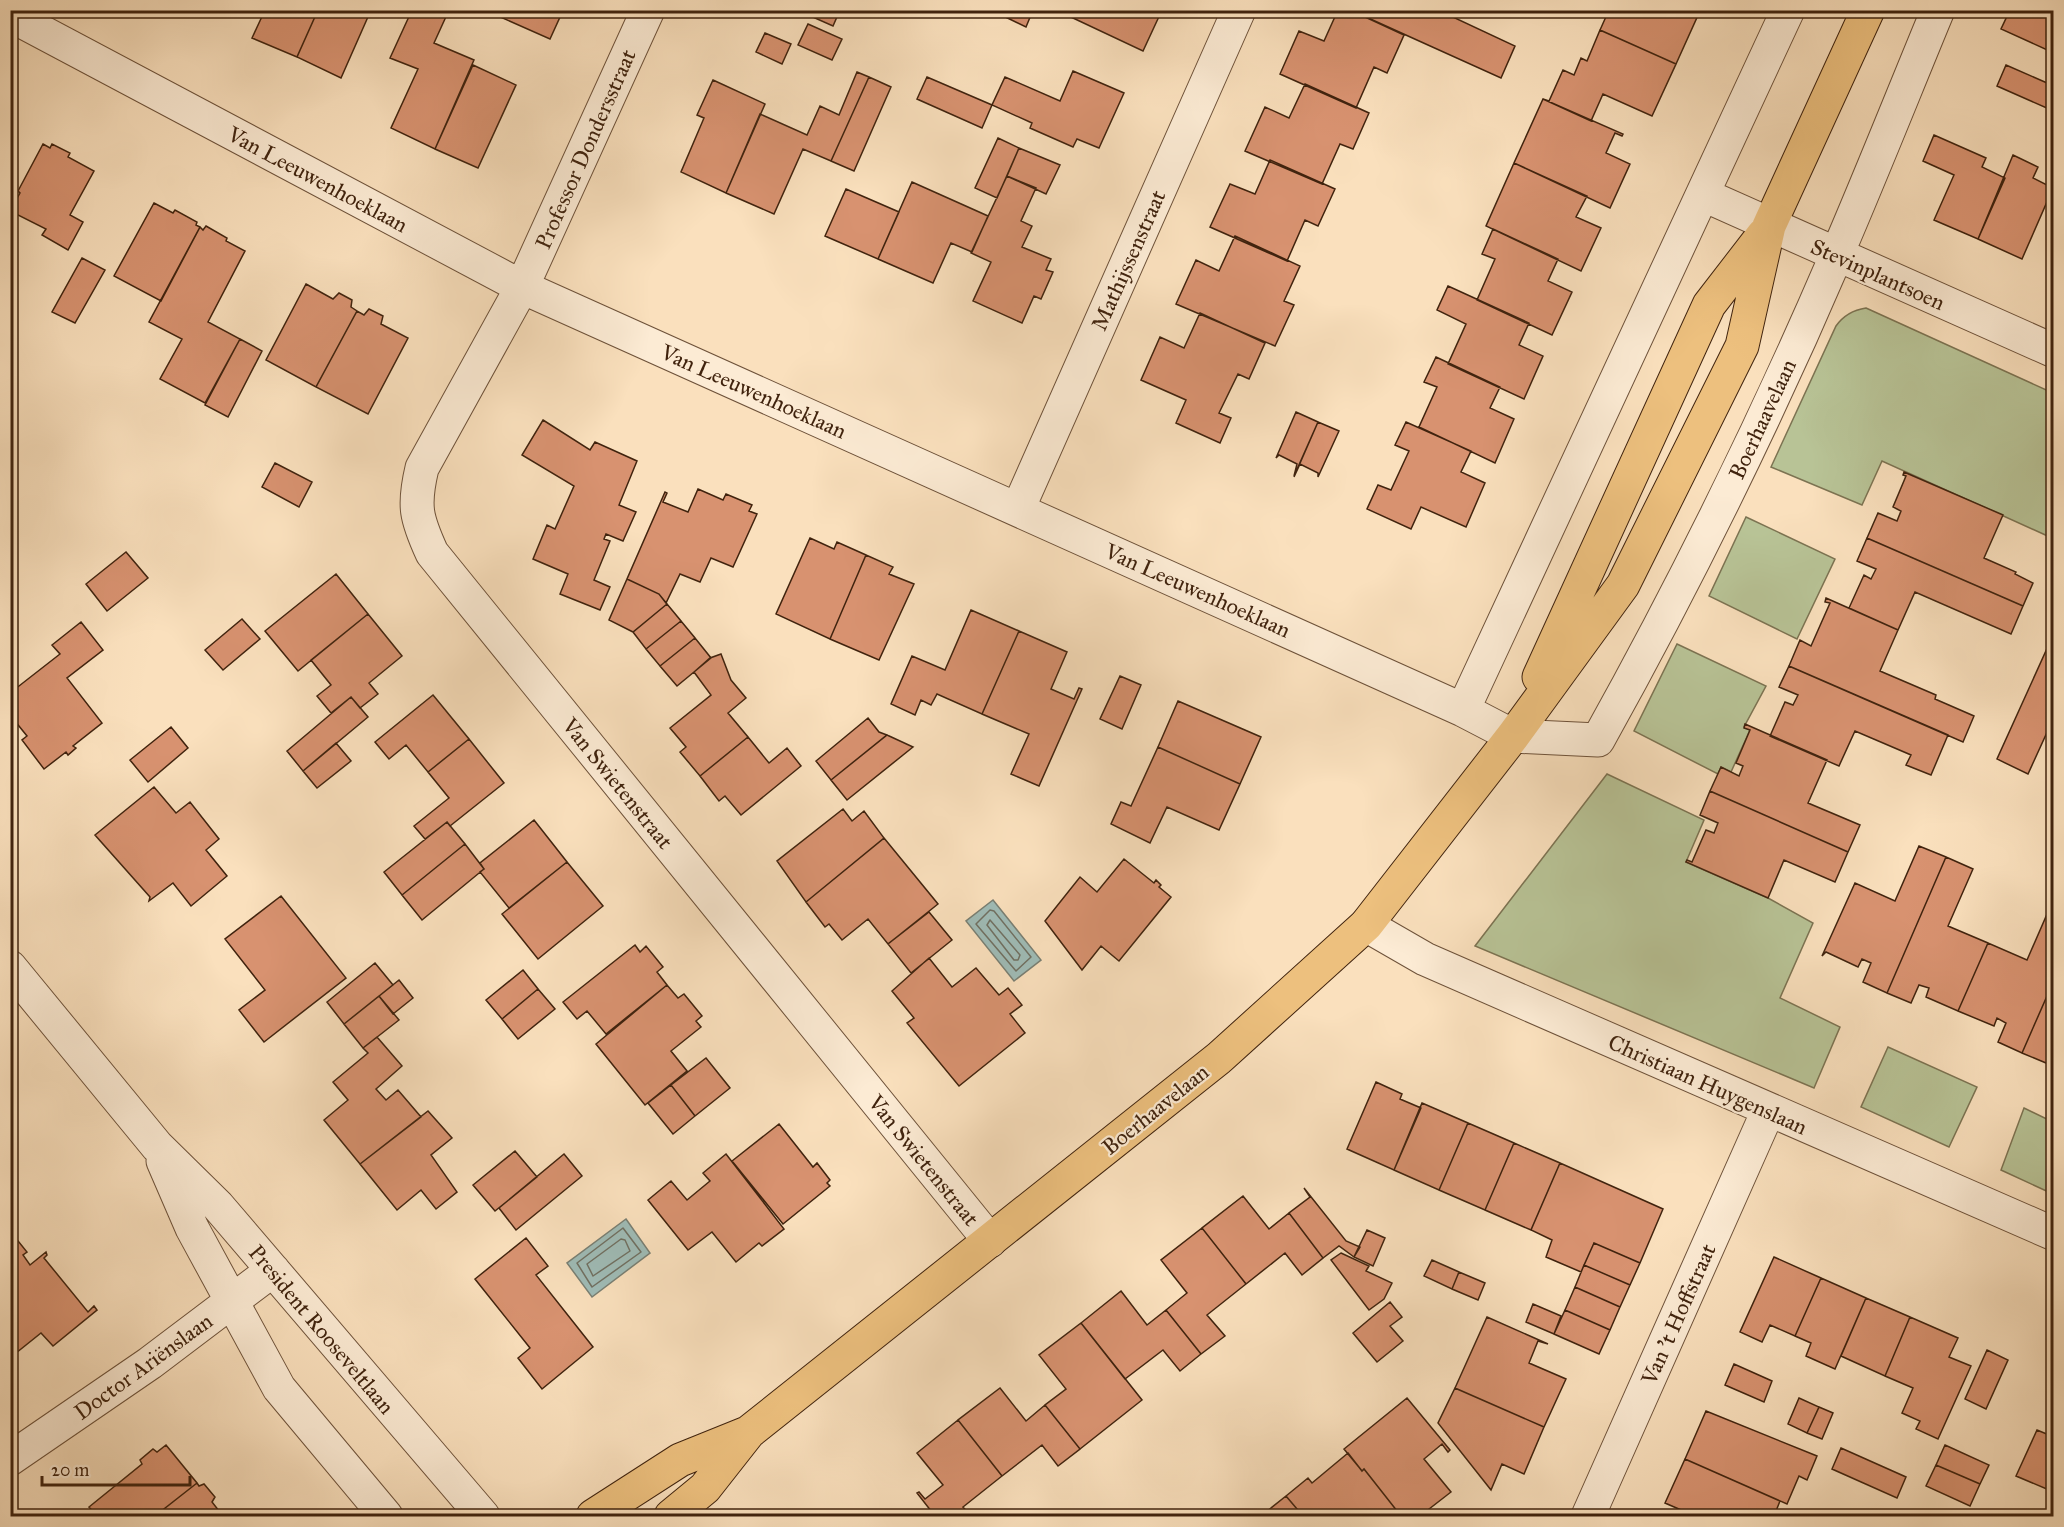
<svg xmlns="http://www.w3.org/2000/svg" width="2064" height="1527" font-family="'IM FELL Great Primer',serif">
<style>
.green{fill:#b8c396;stroke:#7c7352;stroke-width:1.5}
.water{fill:#9fbcb7;stroke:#797f73;stroke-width:1.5}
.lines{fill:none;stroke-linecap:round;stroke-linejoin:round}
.shore{stroke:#707062;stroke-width:1.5}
.building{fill:#d89270;stroke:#40230e;stroke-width:1.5}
.minor-casing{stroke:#6e523a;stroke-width:35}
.major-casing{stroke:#40230e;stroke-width:35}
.minor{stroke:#fcebd4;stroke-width:33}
.major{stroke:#edc07e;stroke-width:33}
.labels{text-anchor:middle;stroke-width:4.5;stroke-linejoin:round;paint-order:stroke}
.street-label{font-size:22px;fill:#40230e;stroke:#fcebd4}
</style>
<rect width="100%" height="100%" fill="#fae0bd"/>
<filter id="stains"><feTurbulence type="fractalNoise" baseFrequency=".00333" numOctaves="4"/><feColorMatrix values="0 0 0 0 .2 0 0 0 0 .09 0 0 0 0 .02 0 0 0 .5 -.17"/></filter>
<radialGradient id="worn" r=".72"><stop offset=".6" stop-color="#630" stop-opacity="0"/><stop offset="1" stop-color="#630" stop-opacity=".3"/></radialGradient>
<path class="green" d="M1866,308L2053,393L2052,538L1882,461L1862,505L1771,467L1836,326C1843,316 1853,310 1866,308Z
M1746,517L1835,559L1797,639L1709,596Z
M1677,644L1766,686L1744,727L1750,730L1731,772L1721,767L1718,774L1634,731Z
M1607,774L1704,820L1686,862L1768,898L1813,923L1780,998L1840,1027L1814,1088L1475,946Z
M1888,1047L1977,1087L1949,1147L1861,1107Z
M2024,1108L2053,1122V1194L2001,1170Z"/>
<path class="water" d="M993,900L1041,960L1014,981L966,921Z
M626,1219L650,1253L592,1297L567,1263Z"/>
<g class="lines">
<path class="shore" d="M990,910L994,911L1031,957L1016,971L976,924Z
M990,920L1020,955L1018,960H1014L987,925Z
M623,1228L641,1252L592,1287L577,1263Z
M621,1239L625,1240L630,1251L593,1276L587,1264Z"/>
</g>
<path class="building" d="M265,10H318L297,57L252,38Z
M318,10H371L341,78L297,57Z
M412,10H449L434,43L474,60L435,149L391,128L418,69L390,58Z
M498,10H545L560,17L550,39L496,15Z
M797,10H840L833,26Z
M991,10H1033L1026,27Z
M1056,10H1162L1143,51Z
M1338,10H1350L1404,35L1387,73L1374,67L1356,108L1280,74L1299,31L1324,41Z
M1369,10H1438L1515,46L1501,78L1366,17Z
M1609,10H1693L1699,13L1676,64L1600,30Z
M2010,10H2054V53L2001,29Z
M808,24L842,39L832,60L798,45Z
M1600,30L1676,64L1652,116L1603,94L1591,121L1543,99L1549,101L1563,70L1574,75L1581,58L1587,61Z
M765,33L791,44L782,64L756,52Z
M473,65L516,85L478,168L435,149Z
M2006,65L2054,86V97L2049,109L1997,86Z
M1073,71L1124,93L1099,148L1077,139L1073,147L1030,128L1032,123L992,105L1005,77L1060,101Z
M857,72L869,77L831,161L803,149L774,214L726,193L760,114L807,135L820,106L839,115Z
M869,77L891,87L854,171L831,161Z
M927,77L992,105L982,128L917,99Z
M713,80L765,104L726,193L681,172L704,118L697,115Z
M1305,84L1369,113L1353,149L1340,144L1322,184L1245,151L1265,107L1289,118Z
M1543,99L1623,134L1622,136L1615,133L1606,153L1630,164L1610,208L1514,163Z
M1934,135L1986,158L1982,167L2005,178L1978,239L1934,220L1954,175L1923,161Z
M998,138L1019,148L997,198L975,188Z
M43,144L50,148L52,144L70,153L68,157L94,171L70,215L83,222L68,250L42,235L46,229L10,211L20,193L18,191Z
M1019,148L1060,165L1046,194L1007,176Z
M2013,155L2038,167L2033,178L2053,188L2022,259L1978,239Z
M1270,160L1335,189L1318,226L1305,220L1287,261L1210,227L1230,184L1255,194Z
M1514,163L1587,196L1576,217L1601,228L1581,271L1486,226Z
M1007,176L1036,188L1021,221L1032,226L1022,247L1051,259L1046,270L1053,272L1041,299L1034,296L1022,323L973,301L991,262L971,253Z
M912,182L988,216L972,252L951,243L933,283L878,259Z
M846,189L899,212L878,259L825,236Z
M154,203L173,213L175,210L197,222L196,225L200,227L161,301L114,276Z
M206,226L227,238L226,241L245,251L208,322L240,339L205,403L160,379L182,339L149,322L200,227L203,230Z
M1493,229L1558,259L1548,281L1572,292L1552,335L1477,300L1495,259L1482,254Z
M1235,236L1300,266L1284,301L1294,305L1275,346L1176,304L1196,260L1219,271Z
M82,258L105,270L75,323L52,312Z
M306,284L333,299L339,293L352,300L351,307L357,311L316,387L266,360Z
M1448,286L1529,323L1519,345L1543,356L1524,399L1448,364L1466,324L1437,310Z
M369,309L383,316L381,324L408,338L368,414L316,387L357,311L364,315Z
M1200,313L1265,343L1249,379L1238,374L1219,413L1231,418L1220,443L1176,423L1186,400L1141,380L1160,337L1184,348Z
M240,339L262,351L228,417L205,405Z
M1436,357L1500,387L1490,408L1514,419L1495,463L1419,427L1437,387L1424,382Z
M1296,412L1318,422L1294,476L1297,464L1279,455L1276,458Z
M543,420L590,450L595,442L637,461L619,505L636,512L623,541L606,534L604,539L610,541L594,580L610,587L600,610L560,594L568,574L533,559L547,525L555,529L574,486L522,455Z
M1318,422L1339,431L1318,477V473L1300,464L1294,477Z
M1406,422L1471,451L1461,472L1485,483L1466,527L1421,507L1411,529L1367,509L1378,485L1391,490L1409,451L1395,445Z
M275,463L312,482L299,507L262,487Z
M1904,472L2003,515L1984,558L2016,572L2015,574L2033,583L2023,606L1867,538L1878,513L1897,521L1901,511L1893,507L1906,476L1903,475Z
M698,489L723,500L726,494L752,505L749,511L757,514L733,567L711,558L700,582L680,574L666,603L659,594L627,579L665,492L667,493L663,502L688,512Z
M810,538L834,549L837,542L866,555L830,639L776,614Z
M1867,538L2023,606L2011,634L1915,592L1898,630L1849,608L1864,575L1871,579L1876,569L1857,561Z
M126,552L148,578L107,611L86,584Z
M866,555L893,567L889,574L914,584L879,660L830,639Z
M336,574L368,614L298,671L265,631Z
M627,579L659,594L667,604L633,632L609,620Z
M1826,598L1898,630L1880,671L1936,695L1935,699L1974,716L1963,742L1789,666L1800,640L1811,646L1830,603L1825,602Z
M667,604L681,621L646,649L633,632Z
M971,610L1019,631L982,714L937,694L931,705L921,700L915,715L891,704L912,656L945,670Z
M368,614L402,656L369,683L378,694L360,708L351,697L331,713L317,696L331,685L311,660Z
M242,619L260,639L223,670L205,650Z
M681,621L695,638L660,666L646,649Z
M81,622L103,650L67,678L102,723L73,746L76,748L68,755L66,752L44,769L22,740L27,736L10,715V693L60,654L52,645Z
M1019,631L1067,652L1051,689L1074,699L1079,688L1082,689L1039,786L1011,774L1029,734L982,714Z
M2054,633V717L2028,774L1997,759Z
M695,638L711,658L677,686L660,666Z
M721,654L731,680L746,698L728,713L748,737L700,776L680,752L686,747L670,728L711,695L694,672L710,658Z
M1789,666L1948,735L1931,775L1906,765L1911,755L1855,731L1839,766L1770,736L1785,702L1793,705L1798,695L1779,687Z
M1120,676L1141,685L1122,729L1100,719Z
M433,695L469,739L428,772L406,745L389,759L375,742Z
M351,697L368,717L303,771L287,751Z
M1178,701L1261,737L1240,784L1158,747Z
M868,718L879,732L887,735L831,780L816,761Z
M1745,724L1827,760L1808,803L1860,825L1848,852L1710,791L1721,767L1739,776L1743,766L1736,763L1750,730L1744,728Z
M171,727L188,748L148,782L130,760Z
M887,735L913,747L847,800L831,780Z
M748,737L769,763L787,748L801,766L741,815L725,796L719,801L700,776Z
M469,739L504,783L450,826L447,822L425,839L414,826L449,798L428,772Z
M336,743L351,761L317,788L303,771Z
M1158,747L1240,784L1219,830L1167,807L1150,843L1111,824L1121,802L1131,806Z
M154,787L176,813L190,802L219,839L206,850L227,876L191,906L173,883L149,901L150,897L95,835Z
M1710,791L1848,852L1835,882L1784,860L1768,898L1686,862L1687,860L1692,862L1706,830L1714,833L1718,823L1700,815Z
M843,809L852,821L864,811L884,838L806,902L777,861Z
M534,820L567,862L509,908L480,872L484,869L480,863Z
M447,822L465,844L402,895L384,872Z
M884,838L938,904L888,944L868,919L842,940L829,924L825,927L806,902Z
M465,844L484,869L422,920L402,895Z
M1919,846L1946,857L1887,993L1863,982L1871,963L1862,959L1858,967L1826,952L1822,956L1855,883L1895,901Z
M1946,857L1973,869L1948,926L1988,943L1958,1011L1926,997L1929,988L1919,985L1911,1003L1887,993Z
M1124,859L1154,883L1156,880L1161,885L1159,887L1171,897L1119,961L1101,946L1082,970L1045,921L1080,877L1097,892Z
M567,862L603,906L538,959L502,914Z
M281,896L346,978L264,1042L239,1010L265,990L225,939Z
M2051,905L2054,906V980L2022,1053L1998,1042L2006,1023L1997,1018L1994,1026L1958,1011L1988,943L2027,960Z
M929,912L952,940L911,973L888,944Z
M635,945L640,952L646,946L663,967L657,972L667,985L606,1034L587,1011L577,1019L563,1002Z
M929,958L952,987L976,968L999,995L1008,988L1022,1005L1010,1014L1025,1033L959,1086L907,1023L914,1018L892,991Z
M375,963L393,985L344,1024L327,1002Z
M523,970L538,989L502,1019L486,1000Z
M399,980L413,998L393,1014L379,996Z
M2054,980V1047L2046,1063L2022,1053Z
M667,985L678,998L684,994L702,1016L696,1021L701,1027L671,1051L687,1071L645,1105L596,1044Z
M538,989L555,1009L518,1039L502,1019Z
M379,996L399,1020L363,1048L344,1024Z
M377,1037L402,1066L376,1089L386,1100L398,1090L421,1117L360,1164L324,1120L348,1100L333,1082L368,1053L363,1048Z
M706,1058L730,1088L695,1116L671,1085Z
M1376,1082L1402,1094L1400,1099L1421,1108L1394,1170L1347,1149Z
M671,1085L695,1116L673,1134L648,1103Z
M1422,1103L1468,1123L1439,1190L1394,1170Z
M428,1111L452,1138L431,1155L457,1192L436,1209L421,1190L397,1210L360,1164Z
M1468,1123L1514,1143L1485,1210L1439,1190Z
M779,1124L813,1167L817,1163L830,1180L827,1183L830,1186L783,1224L732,1161Z
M1514,1143L1560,1163L1531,1230L1485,1210Z
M515,1151L537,1177L495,1211L473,1185Z
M564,1154L582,1176L516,1230L499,1208Z
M726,1154L784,1229L762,1246L759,1243L736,1262L712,1232L688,1250L648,1200L671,1181L687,1200L710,1181L703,1173Z
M1560,1163L1663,1209L1640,1263L1594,1243L1581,1272L1546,1257L1552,1240L1531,1230Z
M1304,1188L1346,1241L1360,1247L1354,1257L1339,1246L1323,1258L1289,1213L1310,1197Z
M1243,1196L1269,1229L1289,1213L1323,1258L1302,1275L1285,1253L1246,1284L1202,1228Z
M1202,1228L1246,1284L1207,1315L1225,1336L1201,1354L1166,1310L1187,1293L1161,1260Z
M1367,1230L1385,1238L1373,1266L1354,1257Z
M10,1231L27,1252L23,1255L30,1265L46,1252L47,1255L44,1258L88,1312L94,1306L97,1310L53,1346L41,1333L16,1353L10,1346Z
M526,1238L548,1266L536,1275L593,1347L542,1389L518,1358L530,1348L475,1279Z
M1594,1243L1640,1263L1630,1285L1584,1265Z
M1341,1253L1369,1266L1366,1271L1392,1283L1384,1299L1369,1310L1331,1260Z
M1774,1257L1821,1278L1795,1336L1770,1325L1762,1342L1740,1332Z
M1432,1260L1459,1272L1452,1289L1424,1276Z
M1584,1265L1630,1285L1620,1307L1575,1287Z
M1459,1272L1485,1283L1478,1300L1452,1289Z
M1821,1278L1866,1298L1835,1369L1806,1356L1811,1343L1795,1336Z
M1575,1287L1620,1307L1610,1330L1565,1310Z
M1121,1291L1147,1325L1166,1310L1201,1354L1180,1371L1163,1350L1125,1379L1081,1323Z
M1866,1298L1910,1317L1885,1376L1841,1356Z
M1390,1302L1402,1317L1390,1326L1403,1341L1377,1362L1353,1333Z
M1533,1304L1561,1316L1554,1334L1526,1322Z
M1565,1310L1610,1330L1599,1354L1554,1334Z
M1487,1317L1548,1344L1538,1341L1529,1363L1566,1379L1544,1427L1455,1388Z
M1910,1317L1958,1338L1949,1357L1971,1366L1938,1439L1916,1429L1920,1421L1902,1413L1913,1388L1885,1376Z
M1081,1323L1142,1400L1080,1449L1045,1405L1066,1389L1039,1355Z
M1987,1350L2008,1360L1986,1409L1965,1399Z
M1734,1364L1772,1381L1764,1402L1725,1385Z
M1000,1388L1026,1421L1045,1405L1080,1449L1058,1466L1042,1445L1002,1476L958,1420Z
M1455,1388L1544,1427L1524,1474L1502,1464L1491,1490L1438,1423Z
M1407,1398L1450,1450L1448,1452L1442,1444L1424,1459L1451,1492L1420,1516H1401L1364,1469L1362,1471L1344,1449Z
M1799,1398L1819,1407L1807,1433L1788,1424Z
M1819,1407L1833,1413L1822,1439L1807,1433Z
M1706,1411L1817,1456L1807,1480L1799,1476L1787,1504L1685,1459Z
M958,1420L1002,1476L963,1507L971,1516H935L917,1493L919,1492L925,1499L943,1485L917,1453Z
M2037,1430L2054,1437V1492L2016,1476Z
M166,1445L197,1483L155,1516H97L89,1507L142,1464L140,1460L153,1449L157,1452Z
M1945,1445L1989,1465L1980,1484L1936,1465Z
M1841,1448L1906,1477L1897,1498L1832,1469Z
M1348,1453L1362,1471L1364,1469L1401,1516H1303L1286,1496L1308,1478L1312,1483Z
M1685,1459L1780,1501L1774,1516H1695L1665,1503Z
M1936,1465L1980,1484L1970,1506L1926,1486Z
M197,1483L199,1486L204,1484L215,1497L212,1502L223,1516H155Z
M1286,1496L1303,1516H1261Z"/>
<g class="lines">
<defs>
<path id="minor" d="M648,10L522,287L422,468C413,506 416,518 432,553L990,1241
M10,15L522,287L1463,710L1513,736L1598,740C1686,582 1766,420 1837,254C1872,173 1904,92 1938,10
M1704,195L2054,351
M1018,509L1239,10
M1463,710L1788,10
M1366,925L1425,959L2054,1234
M10,967L157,1146L218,1206L483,1516
M163,1161L192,1228L279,1388L386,1516
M10,1459L150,1363L273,1270
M1588,1516L1768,1111"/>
<path id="major" d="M1539,677L1709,305L1763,235
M593,1516L680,1460L747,1433
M671,1516L705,1488L749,1432L1219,1058L1366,925L1513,736L1623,585L1742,346L1769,226L1868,10"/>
</defs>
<use href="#minor" class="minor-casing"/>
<use href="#major" class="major-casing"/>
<use href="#minor" class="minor"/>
<use href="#major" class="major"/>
</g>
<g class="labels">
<g class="street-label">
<text transform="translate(585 149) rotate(-66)" y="8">Professor Dondersstraat</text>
<text transform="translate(318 179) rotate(28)" y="8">Van Leeuwenhoeklaan</text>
<text transform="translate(1128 260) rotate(-66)" y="8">Mathijssenstraat</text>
<text transform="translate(1878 274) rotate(24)" y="8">Stevinplantsoen</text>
<text transform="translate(754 391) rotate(24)" y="8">Van Leeuwenhoeklaan</text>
<text transform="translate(1762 419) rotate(-65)" y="8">Boerhaavelaan</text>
<text transform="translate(1198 590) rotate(24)" y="8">Van Leeuwenhoeklaan</text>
<text transform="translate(618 783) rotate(51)" y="8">Van Swietenstraat</text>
<text transform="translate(1708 1084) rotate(24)" y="8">Christiaan Huygenslaan</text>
<text transform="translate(1155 1109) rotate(-39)" y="8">Boerhaavelaan</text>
<text transform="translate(924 1160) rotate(51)" y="8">Van Swietenstraat</text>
<text transform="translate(1678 1314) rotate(-66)" y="8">Van 't Hoffstraat</text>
<text transform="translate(322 1329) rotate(50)" y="8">President Rooseveltlaan</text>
<text transform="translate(143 1366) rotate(-36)" y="8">Doctor Ariënslaan</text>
</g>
</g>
<rect width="2064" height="1527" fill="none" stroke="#fae0bd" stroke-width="36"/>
<rect x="12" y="12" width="2040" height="1503" fill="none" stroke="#40230e" stroke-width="3"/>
<rect x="18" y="18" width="2028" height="1491" fill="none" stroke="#40230e" stroke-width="1.5"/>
<path d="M42 1476v9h148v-9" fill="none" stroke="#40230e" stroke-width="3"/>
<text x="51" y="1476" font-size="18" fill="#40230e" stroke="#fcebd4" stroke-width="4.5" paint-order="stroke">20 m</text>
<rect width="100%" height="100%" filter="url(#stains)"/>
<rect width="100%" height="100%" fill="url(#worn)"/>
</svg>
